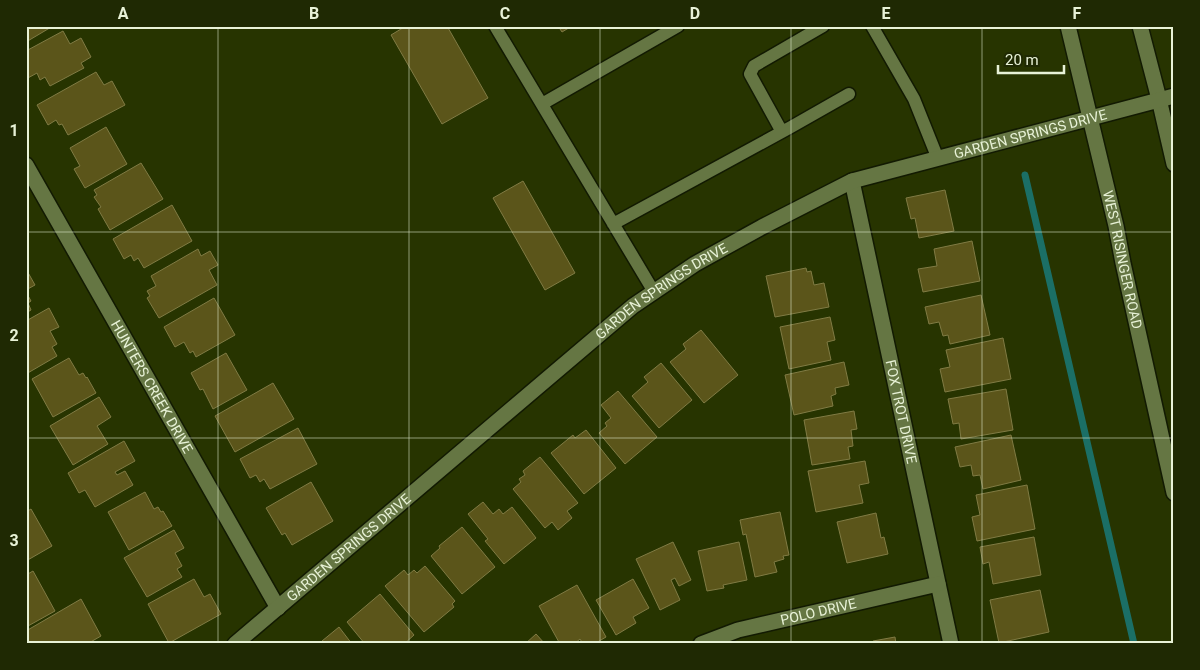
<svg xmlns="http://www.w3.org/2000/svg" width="1200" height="670" font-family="Roboto,sans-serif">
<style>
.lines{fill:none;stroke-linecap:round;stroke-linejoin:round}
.stream{stroke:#1b6f66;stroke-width:7}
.building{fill:#5b551a;stroke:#807b44}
.lane-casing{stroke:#121a02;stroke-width:15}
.street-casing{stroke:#121a02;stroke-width:18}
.secondary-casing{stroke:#121a02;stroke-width:18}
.lane{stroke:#657643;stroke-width:12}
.street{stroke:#657643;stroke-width:15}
.secondary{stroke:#657643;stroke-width:15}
.grid{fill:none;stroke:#e8f2d7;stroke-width:1;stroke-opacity:0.55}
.labels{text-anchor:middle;stroke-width:4;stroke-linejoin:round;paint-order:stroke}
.street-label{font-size:14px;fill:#e8f2d7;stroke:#1f2903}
.neatline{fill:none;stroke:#e8f2d7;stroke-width:2}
.grid-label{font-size:16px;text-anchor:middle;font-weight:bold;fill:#e8f2d7}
</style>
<rect width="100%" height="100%" fill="#273400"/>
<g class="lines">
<path class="stream" d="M1025,175L1134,644"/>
</g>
<path class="building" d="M26,26H53L26,42Z
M406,26H447L488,98L442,124L391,35Z
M558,26H572L562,32Z
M63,31L70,44L81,38L91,57L81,63L84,68L50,86L45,77L40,80L37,73L26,79V51Z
M96,72L104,85L112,81L125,105L68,135L62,124L59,125L56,120L48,125L37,105Z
M106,127L127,164L85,188L74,169L80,166L70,148Z
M141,163L163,199L110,230L98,209L101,207L94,197L97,195L94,190Z
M523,181L575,273L545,290L493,198Z
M945,190L954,231L919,238L915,218L911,219L906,198Z
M172,205L192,241L144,268L138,258L134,261L131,255L124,259L113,239Z
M972,241L980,281L923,292L918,269L937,266L934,249Z
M198,249L201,256L210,251L218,265L209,270L217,285L159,318L147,298L150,296L147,291L156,286L151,276Z
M806,268L807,272L811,271L814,285L824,283L829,307L775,317L766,276Z
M26,269L35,285L26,290Z
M26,292L31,301L28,303L31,310L26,313Z
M981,295L990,335L950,344L948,335L943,336L939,322L929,324L925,307Z
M214,298L235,335L196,357L193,351L190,353L184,342L175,347L164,327Z
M49,308L59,327L50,331L57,344L52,347L57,356L26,374V321Z
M830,317L835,340L827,342L831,360L789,369L780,327Z
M701,330L738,375L704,403L670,362L686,349L683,344Z
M1003,338L1011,379L945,392L940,369L950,367L946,350Z
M226,353L247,390L213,409L203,389L200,390L191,373Z
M69,358L79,375L83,373L86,378L87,377L96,393L53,417L32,379Z
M844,362L849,385L835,388L836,394L831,396L833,406L794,415L785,375Z
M661,363L692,400L659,428L632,396L648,382L644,377Z
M273,383L294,419L235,452L215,416Z
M1006,389L1013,430L961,439L959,423L953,424L948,399Z
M618,391L657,437L625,464L599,433L607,426L605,423L611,418L601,405Z
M99,397L111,417L97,426L108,444L73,465L50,426Z
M854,411L857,429L851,430L853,446L848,447L850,459L812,465L804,420Z
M298,428L317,464L270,489L264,479L260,482L256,475L250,478L240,459Z
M586,430L616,468L584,494L551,453L573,435L575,438Z
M1011,435L1021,480L983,489L980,475L973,476L971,465L960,467L955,447Z
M124,441L135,461L115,472L117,475L125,471L133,485L95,507L85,490L79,493L68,473Z
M540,457L578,503L567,511L572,518L558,530L552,522L545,528L513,489L521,482L519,479L525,475L523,471Z
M865,461L869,483L859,485L863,503L816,512L808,471Z
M311,482L333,521L292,545L285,533L282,535L266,508Z
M1027,485L1035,529L977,541L972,517L980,515L976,495Z
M145,492L154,509L158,507L161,512L163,511L172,526L129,550L108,512Z
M483,502L493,514L499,509L503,514L512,507L536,538L504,564L485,541L488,539L468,514Z
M31,509L52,546L26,561V512Z
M780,512L789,555L783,556L784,559L774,562L777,572L755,577L746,534L743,535L740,520Z
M876,513L881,538L884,537L888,554L847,563L837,522Z
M462,527L495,567L462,594L431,556L440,548L439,546Z
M174,530L184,548L175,553L182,566L177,569L182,577L147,597L124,558Z
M1034,537L1041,575L993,584L989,562L983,564L980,547Z
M673,542L691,580L679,586L675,578L671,580L680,600L660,610L636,559Z
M739,542L747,580L723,585L724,588L707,591L698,551Z
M425,566L455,601L452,604L454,607L424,632L385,586L404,570L408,575L414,570L417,573Z
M33,571L55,611L28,626L26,622V575Z
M194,579L204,597L210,594L221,614L169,643L148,604Z
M633,579L649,608L633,617L636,623L616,635L596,600Z
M577,585L606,637L594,644H583L580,639L574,644H560L539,606Z
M1040,590L1049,632L999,643L990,600Z
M380,594L414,635L404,644H365L347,622Z
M81,599L101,636L87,644H30L26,637V631Z
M339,627L352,644H324L322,641Z
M536,634L545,644H525Z
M895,637L896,644H873V641Z"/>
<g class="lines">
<defs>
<path id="lane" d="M495,26L654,292
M872,26L914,99L938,159
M542,104L678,26
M782,132L750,74L754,66L823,26
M613,224L791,127L849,94"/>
<g id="street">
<path id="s1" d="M26,165L278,608"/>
<path id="s2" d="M852,181L951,644"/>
<path id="s3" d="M701,644L738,630L938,584"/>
</g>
<g id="secondary">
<path id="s4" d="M1068,26L1116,226L1123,263L1174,493"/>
<path d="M1140,26L1159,99L1174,164"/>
<path id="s5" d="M235,644L633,306L695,264L762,227L852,181L1174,96"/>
</g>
</defs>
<use href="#lane" class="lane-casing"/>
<use href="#street" class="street-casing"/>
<use href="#secondary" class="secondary-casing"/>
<use href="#lane" class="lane"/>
<use href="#street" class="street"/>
<use href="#secondary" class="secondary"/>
</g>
<path class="grid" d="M218,26V644M409,26V644M600,26V644M791,26V644M982,26V644M26,232H1174M26,438H1174"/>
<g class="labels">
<g class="street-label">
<text dy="5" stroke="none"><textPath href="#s5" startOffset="959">GARDEN SPRINGS DRIVE</textPath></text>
<text dy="5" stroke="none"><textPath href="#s4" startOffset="240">WEST RISINGER ROAD</textPath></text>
<text dy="5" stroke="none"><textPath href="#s5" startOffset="554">GARDEN SPRINGS DRIVE</textPath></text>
<text dy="5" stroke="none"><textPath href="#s1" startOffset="255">HUNTERS CREEK DRIVE</textPath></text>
<text dy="5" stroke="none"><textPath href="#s2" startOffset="236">FOX TROT DRIVE</textPath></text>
<text dy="5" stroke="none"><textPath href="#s5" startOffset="149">GARDEN SPRINGS DRIVE</textPath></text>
<text dy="5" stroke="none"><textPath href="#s3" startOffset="122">POLO DRIVE</textPath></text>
</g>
</g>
<rect width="1200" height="670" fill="none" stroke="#1f2903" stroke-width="55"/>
<path d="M998 65v8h66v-8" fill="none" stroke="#e8f2d7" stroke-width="2.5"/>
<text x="1005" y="65" font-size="15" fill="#e8f2d7" stroke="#1f2903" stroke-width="4" paint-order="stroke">20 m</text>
<rect x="28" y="28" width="1144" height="614" class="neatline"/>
<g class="grid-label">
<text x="123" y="19">A</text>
<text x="314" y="19">B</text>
<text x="505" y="19">C</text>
<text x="695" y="19">D</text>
<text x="886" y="19">E</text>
<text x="1077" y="19">F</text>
<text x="14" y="136">1</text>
<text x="14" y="341">2</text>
<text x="14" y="546">3</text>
</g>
</svg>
